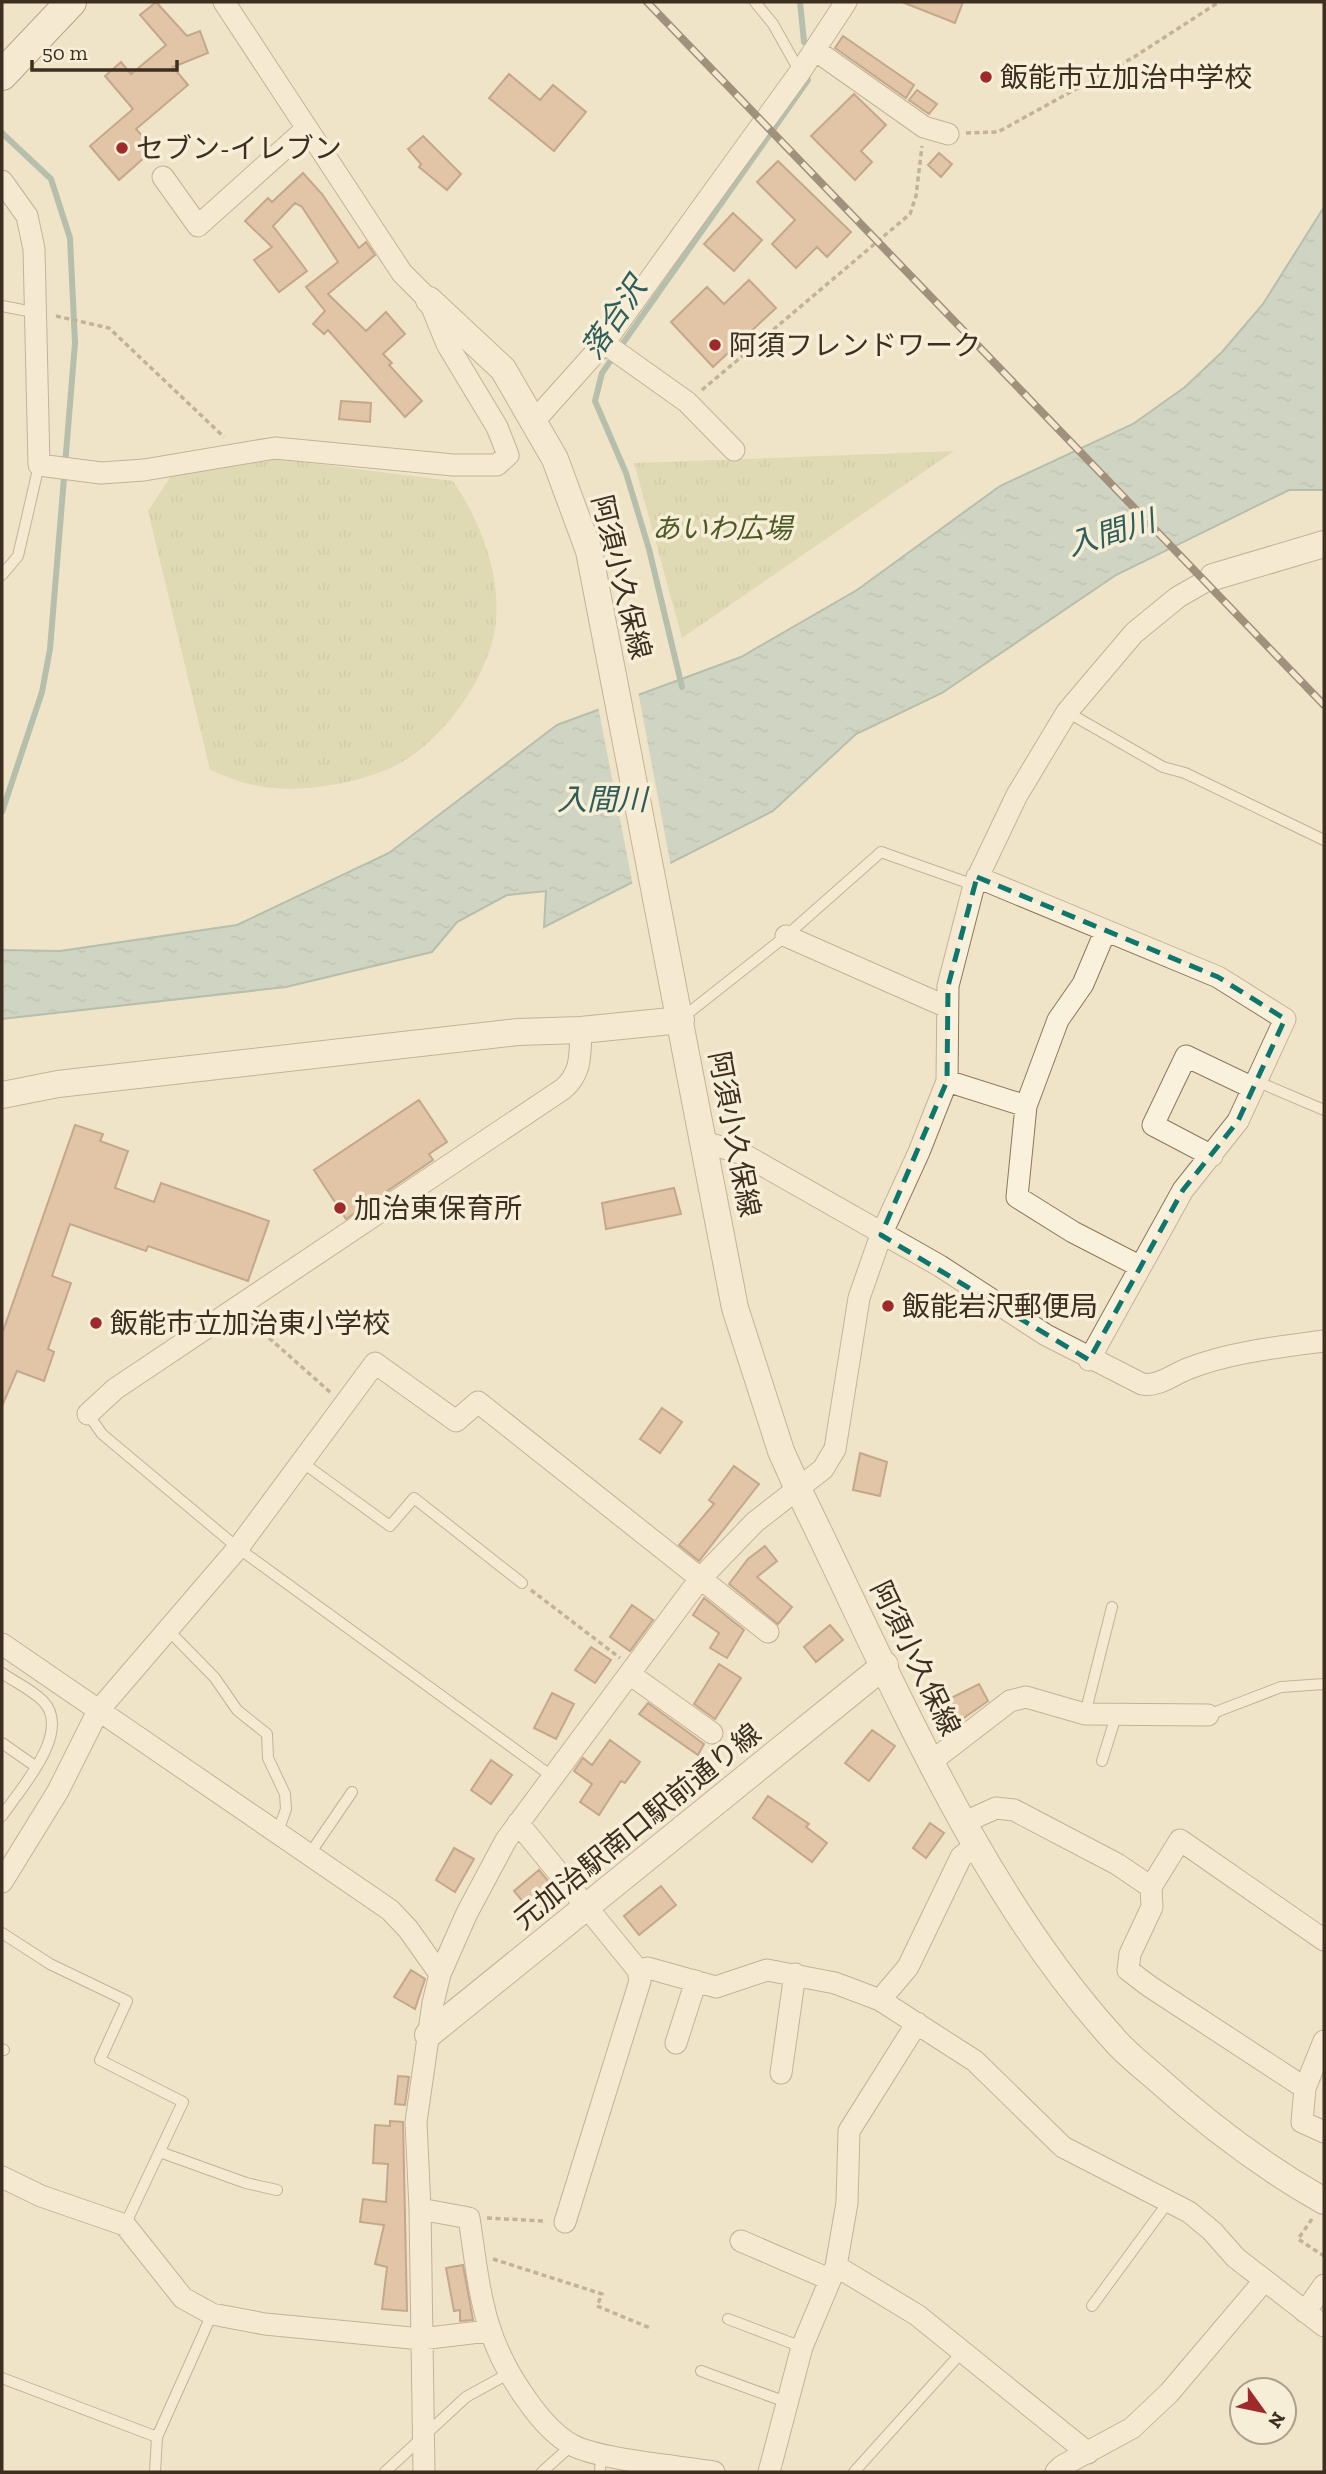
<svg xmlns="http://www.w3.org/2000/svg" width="1326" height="2474" font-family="'Zilla Slab','Noto Sans JP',serif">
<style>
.grass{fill:url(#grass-tufts)}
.water{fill:url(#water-ripples);stroke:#6f938a;stroke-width:2}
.pier{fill:#f0e4c8}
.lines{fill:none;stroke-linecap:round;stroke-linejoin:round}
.stream{stroke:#6f938a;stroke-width:6}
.building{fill:#cf9f7d;stroke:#8d5f41;stroke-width:2}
.service-casing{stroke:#8d765c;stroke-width:12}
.minor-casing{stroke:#8d765c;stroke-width:23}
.tertiary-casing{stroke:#8d765c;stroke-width:28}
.secondary-casing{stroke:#6f573f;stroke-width:32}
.path{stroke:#8d765c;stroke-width:3.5;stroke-dasharray:5 3.5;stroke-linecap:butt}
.service{stroke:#faf1dc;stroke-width:10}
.minor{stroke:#faf1dc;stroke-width:21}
.tertiary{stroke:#faf1dc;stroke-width:26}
.secondary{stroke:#faf1dc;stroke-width:30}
.rail-casing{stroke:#3d2e20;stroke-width:8}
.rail{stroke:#f7eed8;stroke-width:5;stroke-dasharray:16;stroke-linecap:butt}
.marked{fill:none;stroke:#0f766e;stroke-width:5;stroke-dasharray:14 9;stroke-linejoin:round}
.poi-dot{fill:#9e2a2b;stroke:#f7eed8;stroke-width:2.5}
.labels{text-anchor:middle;stroke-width:7;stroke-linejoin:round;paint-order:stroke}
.poi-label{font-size:28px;fill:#3d2e20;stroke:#f7eed8;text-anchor:start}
.park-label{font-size:28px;font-style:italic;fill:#4d5a26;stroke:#f7eed8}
.street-label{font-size:28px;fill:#3d2e20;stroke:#f7eed8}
.water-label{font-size:30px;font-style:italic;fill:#2f5d5a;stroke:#f7eed8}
</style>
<defs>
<pattern id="grass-tufts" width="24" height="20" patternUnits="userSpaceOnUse" patternTransform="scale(1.75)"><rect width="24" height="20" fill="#c9cf9b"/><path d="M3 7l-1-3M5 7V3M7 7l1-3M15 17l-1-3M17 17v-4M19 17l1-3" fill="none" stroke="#aeb285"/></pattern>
<pattern id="water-ripples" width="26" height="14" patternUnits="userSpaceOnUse" patternTransform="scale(1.75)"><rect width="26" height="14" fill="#a9c4bc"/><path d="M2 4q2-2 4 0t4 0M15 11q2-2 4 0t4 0" fill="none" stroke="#8ba098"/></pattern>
</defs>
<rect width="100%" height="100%" fill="#f0e4c8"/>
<path class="grass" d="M954,451L682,638L634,463Z
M277,459L453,481C480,521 500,571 496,621C494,646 481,675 468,695C452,720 434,740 410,757C371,784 290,797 245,783C233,780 221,774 210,770L148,511L171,476Z"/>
<path class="water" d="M1324,207V490H1289L1116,575L942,693L856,734L773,811L544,927L546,891L507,895L457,922L432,952L286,987L2,1019V950L60,951L237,925L389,853L557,725L741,657L857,590L1000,486L1133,424L1185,387L1222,352L1263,304Z"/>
<path class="pier" d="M638,691L671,867L633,886L598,706Z"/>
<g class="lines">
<path class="stream" d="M800,2L804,42
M2,133L51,179L70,238L75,343L50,649L42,692L2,812
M682,687L649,549L626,473L595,401L602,373L808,80"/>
</g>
<path class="building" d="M156,2L187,36L200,31L208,53L173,67L188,85L136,129L154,149L119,180L90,146L133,109L105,76L121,62L131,74L166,45L140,15Z
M902,2H963L955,23Z
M843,36L914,85L906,98L835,48Z
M509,74L540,100L553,85L586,112L554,151L489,98Z
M917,90L937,104L929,114L909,100Z
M854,94L886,125L861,151L872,162L855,180L811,136Z
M423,136L461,174L447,190L419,167L421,164L408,149Z
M939,153L952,164L941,177L928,165Z
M778,161L851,232L827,257L817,247L796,268L772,244L795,220L757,182Z
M303,173L322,194L359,248L366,242L375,255L328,294L366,331L386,312L405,334L383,354L392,363L389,365L422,401L405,417L328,330L324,334L313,324L325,311L306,287L338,262L302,207L295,203L273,226L307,271L279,292L254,260L272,247L245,221L268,198L272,202Z
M733,213L762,240L734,271L704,244Z
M749,280L776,308L713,367L671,322L707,287L724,304Z
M341,401L371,403L370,422L339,419Z
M419,1100L447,1142L429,1154L433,1160L346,1219L314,1170Z
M75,1125L103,1134L100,1141L128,1151L115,1188L154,1202L161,1183L269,1221L248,1281L148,1246L146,1251L70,1224L52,1276L71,1283L48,1349L54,1352L44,1381L17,1371L2,1406V1334Z
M674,1188L681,1214L606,1229L602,1203Z
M662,1408L682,1422L660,1453L640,1439Z
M860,1453L887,1462L880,1496L853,1490Z
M734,1466L759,1484L699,1561L679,1545L714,1504L709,1500Z
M765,1546L777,1561L757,1577L792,1607L778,1624L729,1584L748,1559Z
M704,1598L744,1630L727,1658L710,1648L719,1633L693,1615Z
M632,1605L653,1620L630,1651L610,1637Z
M830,1625L843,1640L816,1662L804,1647Z
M591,1647L611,1660L595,1683L575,1670Z
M719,1664L741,1678L715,1719L694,1704Z
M979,1684L988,1701L951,1727L939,1704Z
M552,1693L574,1704L556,1739L534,1728Z
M648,1703L704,1744L698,1755L639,1714Z
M872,1730L895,1746L869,1781L845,1763Z
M610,1740L640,1762L625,1783L621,1781L599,1815L580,1802L592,1784L574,1771L583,1758L592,1765Z
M491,1760L512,1775L491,1804L471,1790Z
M768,1796L809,1824L806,1827L827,1843L812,1862L753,1818Z
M930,1823L944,1833L926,1858L913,1848Z
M454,1848L474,1859L455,1892L436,1880Z
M539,1870L558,1893L533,1914L514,1891Z
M661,1886L676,1905L639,1935L624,1916Z
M411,1970L425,1979L415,2009L394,1997Z
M398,2076L409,2077L405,2105L395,2104Z
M390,2121L403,2122L407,2311L382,2309L387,2267L375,2264L384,2225L360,2222L363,2199L386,2202L388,2164L373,2163L375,2125L390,2126Z
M463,2265L473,2320L460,2321V2310L454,2311L446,2268Z"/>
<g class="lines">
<defs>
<path id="service" d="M755,2L773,24L800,72
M2,306L33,312
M2,575L18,556L39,465
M1067,712L1163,767L1185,773L1324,840
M682,1018L786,936L881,852L974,885
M1256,1081L1324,1110
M88,1414L102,1434L238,1548L553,1777
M303,1463L390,1526L414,1498L522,1583
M167,1629L215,1678L237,1710L267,1734L268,1758L285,1794L286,1809L277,1834
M2,1673C15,1682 32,1690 43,1701C73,1732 20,1789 2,1816
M1085,1714L1112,1607
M1208,1715L1281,1687L1324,1684
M2,1743L35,1766
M1102,1761L1116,1716
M309,1855L352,1792
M2,1933L50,1964L127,2001L100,2060L183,2102L125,2225
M2,2049L4,2050
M160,2152L246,2183L277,2190
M1092,2306L1169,2201
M728,2319L802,2347
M701,2371L786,2402
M2,2378L157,2437L155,2472
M157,2437L212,2314
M385,2472L466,2397L508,2374
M542,2472L572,2445
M600,2472L601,2453
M854,2472L962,2352"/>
<path id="minor" d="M815,50L924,127L948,134
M163,177L198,226L306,129
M2,181L27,216L34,249L39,465L101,473L144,470L275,448L453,465H497L508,455L497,427L447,344L429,300L402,273L224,2
M604,343L687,402L734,450
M535,420L604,343L800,72L846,2
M977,877L1218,977L1285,1019L1238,1121L1183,1190L1089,1360
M786,936L947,1007
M947,1081L1026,1106L1058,1020L1083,984L1105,932
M1026,1106L1017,1197L1073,1232L1139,1266
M705,1142L743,1154L940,1266L1046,1335L1142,1384C1158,1387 1172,1375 1187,1369C1230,1352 1279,1347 1324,1341
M1212,1156L1153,1125L1186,1056L1253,1088
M88,1414L115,1389L563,1089C582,1073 580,1054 581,1030
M2,1644L390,1910L408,1929L440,1974
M631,1675L712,1733
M932,1761L1010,1701L1026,1697L1085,1714L1208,1715
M965,1822L996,1808L1014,1810L1117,1864L1151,1887
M518,1823L638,1970L640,1981L565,2222
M2,1882L58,1791L98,1711L238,1548L375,1363L456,1421L478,1402L768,1632
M638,1970L648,1968L716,1987L767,1970L835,1983L880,2000L975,2061L1063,2147L1189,2212L1212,2231L1236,2258L1324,2326
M880,2000L908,1967L961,1857L976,1845
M1324,2041L1305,2088L1302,2122L1324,2132
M676,2043L696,1981
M781,2073L795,1974
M1305,2088L1149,1986L1128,1970L1130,1954L1152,1907L1151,1887L1180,1840L1324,1940
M2,2177L41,2196L125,2225L183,2298L212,2314L265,2324L421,2339L488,2331
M420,2209L469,2218C480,2290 482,2339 527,2400C538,2416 554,2435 572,2445C601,2460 679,2466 714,2472
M741,2241L829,2279
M836,2266L917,2315L1088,2453
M1305,2312L1324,2285
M424,2472L420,2209L416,2122L433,2003L440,1974L467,1913L506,1840L699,1580L755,1522L823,1469L835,1449L859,1298L881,1235L919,1152L947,1081L948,986L974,885L1017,795L1067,712L1134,633L1178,597L1213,577
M769,2472L802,2347L836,2266L847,2203L849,2131L917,2023
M1056,2472L1062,2466L1132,2428L1169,2393L1264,2281"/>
<path id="tertiary" d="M429,300L503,369L555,459L589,551L735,1308L781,1451L798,1489C888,1671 975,1886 1112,2037C1124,2052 1140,2064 1155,2077C1207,2124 1262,2166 1324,2201
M1213,577L1324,544
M2,1095L58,1084L518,1032L581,1030L681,1020
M428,2035L885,1665"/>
<path id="secondary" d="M2,75L71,2"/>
</defs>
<use href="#service" class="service-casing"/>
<use href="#minor" class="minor-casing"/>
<use href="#tertiary" class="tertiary-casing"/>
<use href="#secondary" class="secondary-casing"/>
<path class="path" d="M966,133L998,132L1134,57L1219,2
M56,316L109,328L224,437
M702,390L910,214L916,196L922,146
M250,1321L331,1393
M531,1590L620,1658
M487,2218L545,2221
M1312,2219L1298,2239L1324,2256
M493,2259L602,2294L597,2306L650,2328"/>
<use href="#service" class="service"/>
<use href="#minor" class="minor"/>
<use href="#tertiary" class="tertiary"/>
<use href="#secondary" class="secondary"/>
<defs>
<path id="rail" d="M647,2L1324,705"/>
</defs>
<use href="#rail" class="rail-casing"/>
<use href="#rail" class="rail"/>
</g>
<path d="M0 0H1326V2474H0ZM977,877L1218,977L1285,1019L1238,1121L1183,1190L1089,1360L881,1235L947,1081L948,986Z" fill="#f0e4c8" fill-opacity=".55" fill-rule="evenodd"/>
<path class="marked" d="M977,877L1218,977L1285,1019L1238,1121L1183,1190L1089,1360L881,1235L947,1081L948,986Z"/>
<g class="poi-dot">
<circle cx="986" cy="77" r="7"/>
<circle cx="122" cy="148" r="7"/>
<circle cx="715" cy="345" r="7"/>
<circle cx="340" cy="1208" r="7"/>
<circle cx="888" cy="1306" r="7"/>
<circle cx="96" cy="1323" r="7"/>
</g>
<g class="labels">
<g class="poi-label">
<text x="1000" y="87">飯能市立加治中学校</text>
<text x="136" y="158">セブン-イレブン</text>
<text x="729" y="355">阿須フレンドワーク</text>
<text x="354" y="1218">加治東保育所</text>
<text x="902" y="1316">飯能岩沢郵便局</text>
<text x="110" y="1333">飯能市立加治東小学校</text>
</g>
<g class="park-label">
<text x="722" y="538">あいわ広場</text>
</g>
<g class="street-label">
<text transform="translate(622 577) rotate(76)" y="10">阿須小久保線</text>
<text transform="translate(735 1134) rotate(79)" y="10">阿須小久保線</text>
<text transform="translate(916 1658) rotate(64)" y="10">阿須小久保線</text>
<text transform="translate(637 1826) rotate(-39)" y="10">元加治駅南口駅前通り線</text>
</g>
<g class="water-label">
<text transform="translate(614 318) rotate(-56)" y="10">落合沢</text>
<text transform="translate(1111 533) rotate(-17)" y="10">入間川</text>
<text x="602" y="810">入間川</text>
</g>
</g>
<rect width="1326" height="2474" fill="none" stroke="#3d2e20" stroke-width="7"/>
<g transform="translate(1263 2411) rotate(123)"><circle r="33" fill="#f7eed8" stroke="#ada18e" stroke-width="2"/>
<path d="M0-5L12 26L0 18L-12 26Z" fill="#9e2a2b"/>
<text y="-10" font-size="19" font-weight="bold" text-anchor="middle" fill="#3d2e20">N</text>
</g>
<path d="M32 60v10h145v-10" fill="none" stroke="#3d2e20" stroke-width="3.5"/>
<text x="42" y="60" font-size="21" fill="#3d2e20" stroke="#f7eed8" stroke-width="5" paint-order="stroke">50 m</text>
</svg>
